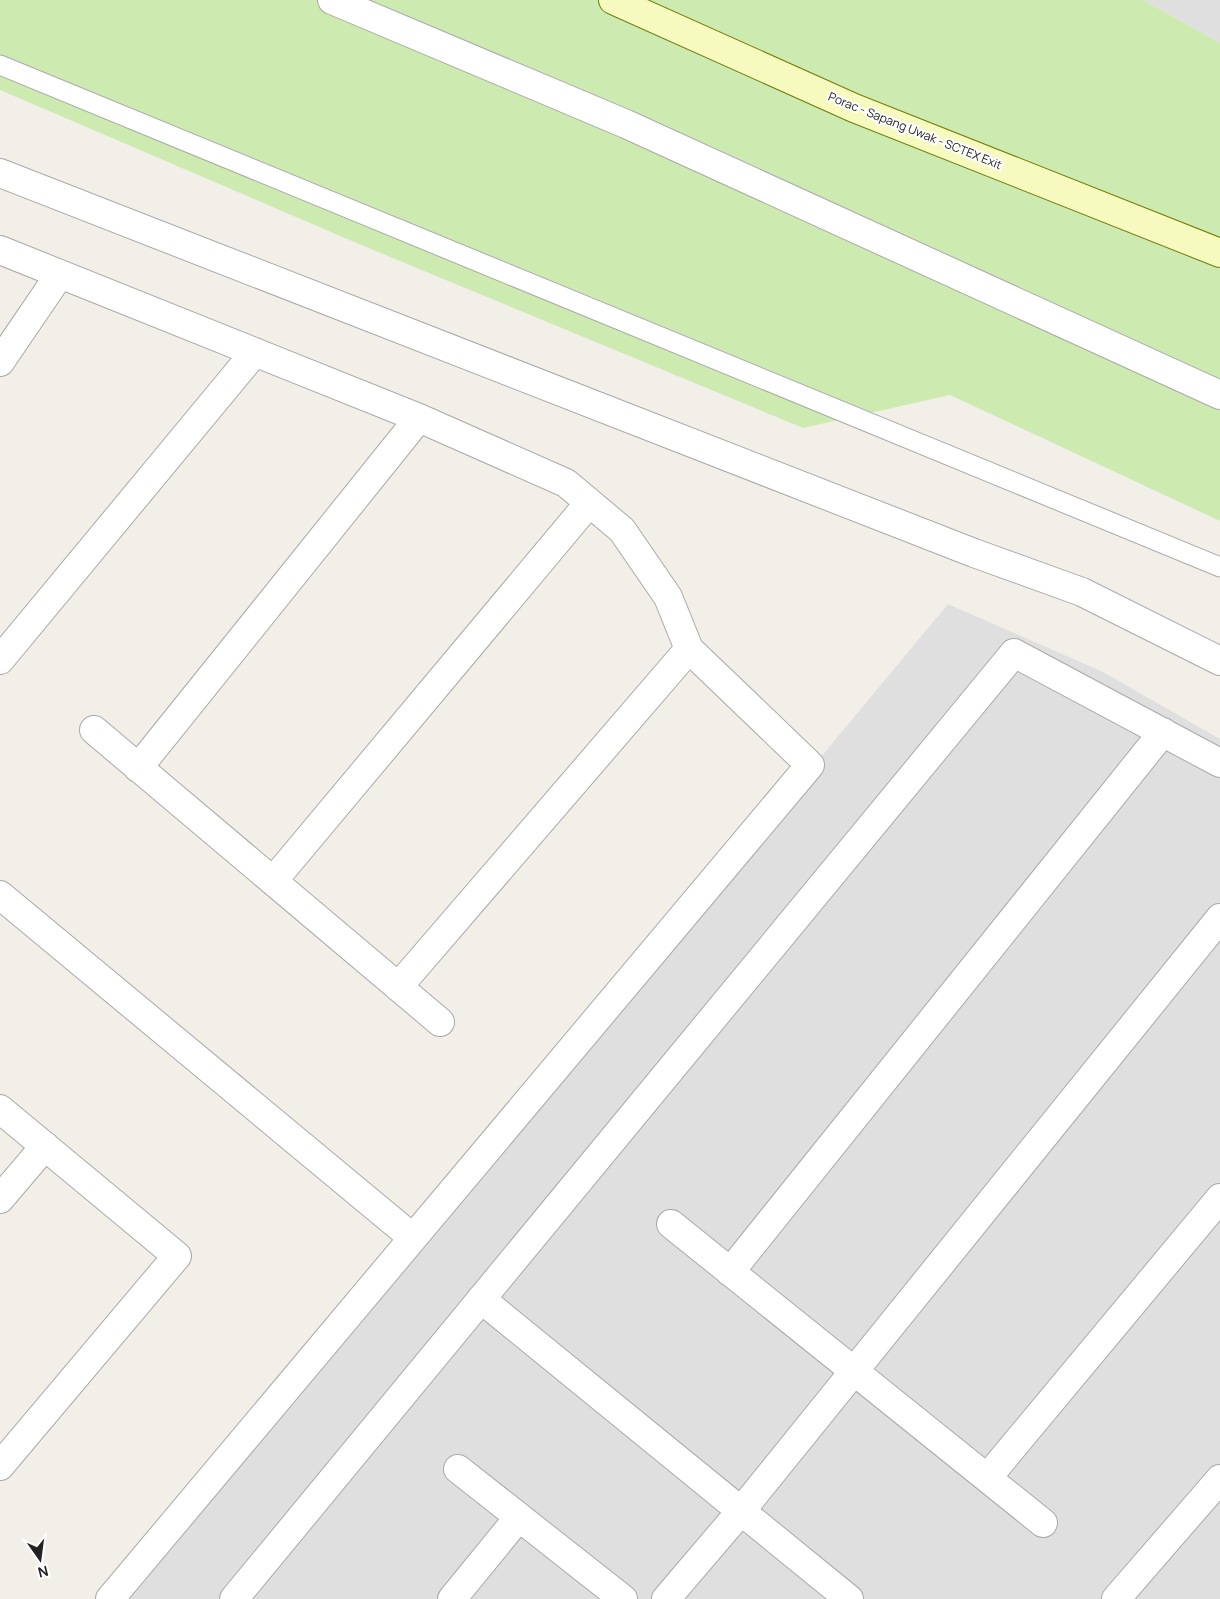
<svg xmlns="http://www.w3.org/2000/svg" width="1220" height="1599" font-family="Manrope,sans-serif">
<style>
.residential{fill:#e0dfdf}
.grass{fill:#cdebb0}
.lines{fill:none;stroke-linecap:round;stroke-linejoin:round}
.lane-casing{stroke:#a9a9a9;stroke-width:21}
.street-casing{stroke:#a9a9a9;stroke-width:30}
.secondary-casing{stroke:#707d05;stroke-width:30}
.lane{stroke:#fff;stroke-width:19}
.street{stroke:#fff;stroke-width:28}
.secondary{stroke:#f7fabf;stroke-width:28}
.labels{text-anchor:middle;stroke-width:4;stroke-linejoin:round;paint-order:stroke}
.street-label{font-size:12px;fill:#222;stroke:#fff}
</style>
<rect width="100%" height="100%" fill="#f2efe9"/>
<path class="residential" d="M1143,0H1220V43Z
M948,604L1103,672L1220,739V1599H122Z"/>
<path class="grass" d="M0,0H1143L1220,43V521L950,395L803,428L359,244L0,90Z"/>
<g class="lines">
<defs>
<path id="lane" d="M0,65L1220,567"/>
<path id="street" d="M332,0L626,124L1220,395
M0,173L974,553L1082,592L1220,661
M0,250L419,418L566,483L622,530L668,597L689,649L810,765L110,1599
M0,362L60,274
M0,660L255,352
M94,730L440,1022
M138,768L419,418
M273,881L589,503
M0,895L413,1238
M398,987L689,649
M0,1109L177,1256L0,1466
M0,1199L45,1146
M671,1224L1043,1523
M730,1272L1163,732
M481,1299L849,1599
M458,1469L623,1599
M987,1478L1220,1198
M234,1599L1014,653L1220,763
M452,1599L519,1517
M666,1599L741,1511L1220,918
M1116,1599L1220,1479"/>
<path id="secondary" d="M613,0L854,108L1220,253"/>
</defs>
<use href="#lane" class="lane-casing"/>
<use href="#street" class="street-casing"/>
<use href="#secondary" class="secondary-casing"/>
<use href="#lane" class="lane"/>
<use href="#street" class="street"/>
<use href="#secondary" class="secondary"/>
</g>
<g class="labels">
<g class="street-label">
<text transform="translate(915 131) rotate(22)" y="4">Porac - Sapang Uwak - SCTEX Exit</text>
</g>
</g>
<g transform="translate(40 1559) rotate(166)" stroke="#ffffff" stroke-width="4" paint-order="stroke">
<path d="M0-4L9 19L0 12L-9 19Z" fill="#222222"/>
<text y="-8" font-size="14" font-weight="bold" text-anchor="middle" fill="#222222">N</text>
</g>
</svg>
